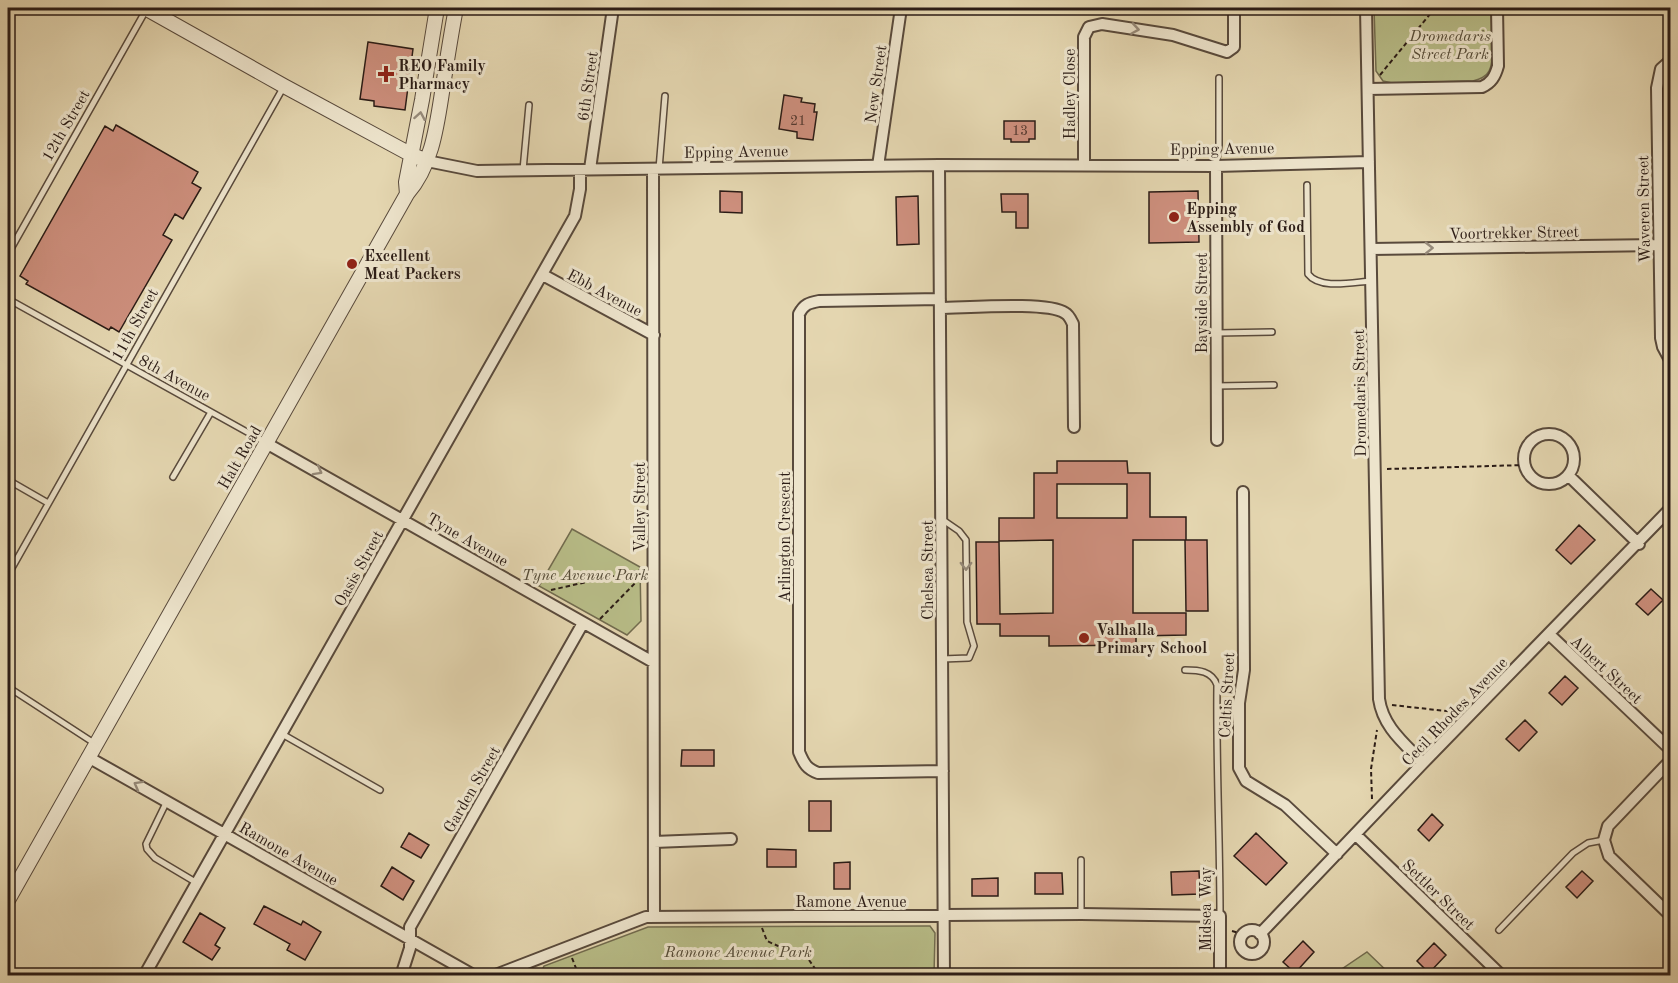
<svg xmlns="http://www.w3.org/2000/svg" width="1678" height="983" font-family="'Old Standard TT',serif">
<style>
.green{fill:#b8bd88;stroke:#726c4f;stroke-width:1.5}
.building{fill:#cd8f7d;stroke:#2b1c16;stroke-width:1.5;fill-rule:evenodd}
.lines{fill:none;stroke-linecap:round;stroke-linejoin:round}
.service-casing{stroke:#594a3c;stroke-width:8}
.minor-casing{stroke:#594a3c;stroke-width:14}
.tertiary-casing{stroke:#594a3c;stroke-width:16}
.path{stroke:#2b1c16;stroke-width:2;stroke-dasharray:4.5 3;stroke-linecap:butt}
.service{stroke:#ede4cc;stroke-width:5}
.minor{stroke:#ede4cc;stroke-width:10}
.tertiary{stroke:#ede4cc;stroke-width:14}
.oneway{stroke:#968a7a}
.poi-dot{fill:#8f2418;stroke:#ede4cc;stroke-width:2}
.labels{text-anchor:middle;stroke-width:6;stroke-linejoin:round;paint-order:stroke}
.number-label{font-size:14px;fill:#543930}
.park-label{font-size:16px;font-style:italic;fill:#554c38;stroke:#ede4cc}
.poi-label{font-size:16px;font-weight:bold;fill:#2b1c16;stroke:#ede4cc;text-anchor:start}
.street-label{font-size:16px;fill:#2b1c16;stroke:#ede4cc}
</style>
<rect width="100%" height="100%" fill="#e4d6b0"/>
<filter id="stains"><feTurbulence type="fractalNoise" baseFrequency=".00333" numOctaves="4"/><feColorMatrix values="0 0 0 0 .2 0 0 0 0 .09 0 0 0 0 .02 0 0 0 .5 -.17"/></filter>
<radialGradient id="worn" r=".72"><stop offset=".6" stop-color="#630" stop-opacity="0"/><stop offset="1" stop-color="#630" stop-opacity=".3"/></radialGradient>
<path class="green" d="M1374,8H1491C1491,23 1496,58 1489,71C1486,77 1480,79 1473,81L1392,83L1383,81L1376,71Z
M572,529L640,567L641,621L627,635L539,586Z
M926,926H930L935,933L934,975L545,976L540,974L544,966L648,927Z
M1367,952L1391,975H1333Z"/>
<path class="building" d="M368,42L413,49L405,110L374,106V101L360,99Z
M784,95L802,98L801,102L815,104L814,112H817L813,140L797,138V132L779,129Z
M1004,121H1035V139H1029V142H1011V139H1004Z
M116,125L198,172L192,183L201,188L183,219L175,214L163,235L172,240L119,332L111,327L109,330L26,284L28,281L20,276L105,126L113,131Z
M720,191L742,192V213L720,212Z
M1198,191L1199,242L1149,243V192Z
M1001,194H1028V228H1016V212H1002Z
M918,196L919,244L897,245L896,197Z
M1057,461H1127L1128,473H1150V517H1186V540H1133V613H1186V635L1136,636V645L1049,646V636H1000V624H977L976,542H999L1000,614L1053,613V540L999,541V518H1034V473H1057ZM1057,484H1127V518H1057Z
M1579,525L1595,540L1571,564L1556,550Z
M1185,540H1207L1208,611H1186Z
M1651,589L1663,600L1648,615L1636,604Z
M1565,676L1578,688L1562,705L1549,693Z
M1525,720L1537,732L1519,751L1506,739Z
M682,750H714V766H681Z
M809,801H831V831H809Z
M1432,814L1443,825L1429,841L1418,830Z
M409,833L429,845L421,858L401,847Z
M1256,833L1287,863L1266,885L1234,856Z
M767,849L796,850V867H767Z
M850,862V889H834V863Z
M392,867L414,881L403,900L381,886Z
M1199,871L1200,894L1172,895L1171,872Z
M1582,871L1593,881L1577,898L1566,887Z
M1035,873H1062L1063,894H1035Z
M998,878V896H972V879Z
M264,906L301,925L303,921L321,932L305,960L287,950L290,944L254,924Z
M200,913L225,928L215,945L220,948L212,960L183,942Z
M1303,941L1314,952L1295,973L1283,962Z
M1434,943L1446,955L1429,973L1417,961Z"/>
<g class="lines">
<defs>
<path id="service" d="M1216,166L1219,145V78
M659,169L665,96
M523,170L529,105
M1307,185L1308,274C1320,290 1354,282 1371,281
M8,254L146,10
M8,299L265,442
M1217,333L1272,332
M1217,386L1274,385
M173,477L211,412
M8,480L48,503
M8,575L283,88
M942,659L969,658L974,646L967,622L966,540L959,531L943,520
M1185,670C1199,670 1212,671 1217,685C1216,762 1220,839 1220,916
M8,687L94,743
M282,734L380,790
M167,801L146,844L147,849L155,858L197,883
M1081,914V860
M1499,930L1573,853L1588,843L1604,840"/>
<path id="minor" d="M1366,8L1379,699C1383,727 1404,743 1423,763
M1670,61L1661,69L1657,88L1661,338L1663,347L1670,360
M1368,89L1482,87C1491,83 1495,77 1498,66L1497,8
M427,161L477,171L939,165L1216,166L1369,162
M939,165L944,976
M1084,165V37L1089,27L1102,24L1173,35L1227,52L1234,47V8
M878,166L901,8
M1216,166L1217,440
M590,169L613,8
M653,169L654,917
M1371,249L1659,245
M543,275L654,335
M940,299L819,301C809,303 804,304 799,314V752C804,764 807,769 818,773L943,771
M940,308C964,308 1048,301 1065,313C1069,315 1071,320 1073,324L1074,427
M1524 459a25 25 0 1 1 50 0a25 25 0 1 1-50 0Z
M266,443L653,662
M1569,476L1639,544
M1243,492L1244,670L1239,703V768L1246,781L1285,805L1337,854
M1550,635L1670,749
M88,757L475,976
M1670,761L1608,826L1604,840L1609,856L1670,915
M1356,835L1502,976
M654,842L731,839
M1240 942a12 12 0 1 1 24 0a12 12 0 1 1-24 0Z
M1260,934L1423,763L1670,509
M144,976L575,216L580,189V170
M401,976L410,948V927L583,623
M493,976L646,917L1081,914L1220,916V976"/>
<path id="tertiary" d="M145,8L284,86L410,154L427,161
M407,194L406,182L422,100L437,8
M8,900L407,194C433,164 437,124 443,86C447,60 451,34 456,8"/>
</defs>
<use href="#service" class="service-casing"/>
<use href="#minor" class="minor-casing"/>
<use href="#tertiary" class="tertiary-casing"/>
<path class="path" d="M1380,75L1435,8
M1387,469L1525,465
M551,590L640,570
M600,619L642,576
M1392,705L1455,712
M1372,799L1371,769L1377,730
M762,928L767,941L809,960L820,976
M1232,931L1243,934
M572,958L579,976"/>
<use href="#service" class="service"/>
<use href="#minor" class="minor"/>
<use href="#tertiary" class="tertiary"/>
</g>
<defs><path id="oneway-chevron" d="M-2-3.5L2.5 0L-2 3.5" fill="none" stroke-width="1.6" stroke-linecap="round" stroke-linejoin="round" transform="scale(1.5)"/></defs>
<g class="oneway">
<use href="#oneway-chevron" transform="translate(1135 29) rotate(9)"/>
<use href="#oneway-chevron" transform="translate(420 116) rotate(-80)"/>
<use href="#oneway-chevron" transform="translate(1429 248) rotate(-1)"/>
<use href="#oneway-chevron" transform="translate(318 471) rotate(29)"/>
<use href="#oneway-chevron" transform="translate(966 566) rotate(90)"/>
<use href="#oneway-chevron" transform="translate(138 785) rotate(-151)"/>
</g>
<g class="poi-dot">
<path d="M383 65h6v6h6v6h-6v6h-6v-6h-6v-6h6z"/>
<circle cx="1174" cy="217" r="6"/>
<circle cx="352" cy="264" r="6"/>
<circle cx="1084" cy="638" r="6"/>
</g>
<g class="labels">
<g class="number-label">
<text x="798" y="125">21</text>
<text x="1020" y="135">13</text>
</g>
<g class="park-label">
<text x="1450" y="41">Dromedaris<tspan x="1450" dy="18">Street Park</tspan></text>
<text x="585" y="580">Tyne Avenue Park</text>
<text x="738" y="957">Ramone Avenue Park</text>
</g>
<g class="poi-label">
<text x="398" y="71">REO Family<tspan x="398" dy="18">Pharmacy</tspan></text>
<text x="1186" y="214">Epping<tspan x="1186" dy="18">Assembly of God</tspan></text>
<text x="364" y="261">Excellent<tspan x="364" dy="18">Meat Packers</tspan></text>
<text x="1096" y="635">Valhalla<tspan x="1096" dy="18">Primary School</tspan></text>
</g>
<g class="street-label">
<text transform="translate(875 84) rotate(-82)" y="6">New Street</text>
<text transform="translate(587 86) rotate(-82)" y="6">6th Street</text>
<text transform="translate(1069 94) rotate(-90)" y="6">Hadley Close</text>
<text transform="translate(65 125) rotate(-60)" y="6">12th Street</text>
<text transform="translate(1222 148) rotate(-1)" y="6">Epping Avenue</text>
<text transform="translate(736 151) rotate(-1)" y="6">Epping Avenue</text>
<text transform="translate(1643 209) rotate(-91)" y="6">Waveren Street</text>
<text transform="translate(1514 232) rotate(-1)" y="6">Voortrekker Street</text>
<text transform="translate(605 292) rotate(28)" y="6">Ebb Avenue</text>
<text transform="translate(1201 303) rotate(-90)" y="6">Bayside Street</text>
<text transform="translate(134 324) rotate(-61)" y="6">11th Street</text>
<text transform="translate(175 377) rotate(29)" y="6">8th Avenue</text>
<text transform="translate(1359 393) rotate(-91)" y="6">Dromedaris Street</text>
<text transform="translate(239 457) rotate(-60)" y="6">Halt Road</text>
<text transform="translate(639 507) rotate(-90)" y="6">Valley Street</text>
<text transform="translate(784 537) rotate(-90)" y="6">Arlington Crescent</text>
<text transform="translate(468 539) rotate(30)" y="6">Tyne Avenue</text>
<text transform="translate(358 568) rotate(-61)" y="6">Oasis Street</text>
<text transform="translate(927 570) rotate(-90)" y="6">Chelsea Street</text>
<text transform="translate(1607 669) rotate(43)" y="6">Albert Street</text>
<text transform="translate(1226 695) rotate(-87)" y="6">Celtis Street</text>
<text transform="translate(1454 711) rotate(-46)" y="6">Cecil Rhodes Avenue</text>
<text transform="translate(471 789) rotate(-60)" y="6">Garden Street</text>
<text transform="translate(289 853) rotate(30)" y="6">Ramone Avenue</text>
<text transform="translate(1439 894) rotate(44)" y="6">Settler Street</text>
<text x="851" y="907">Ramone Avenue</text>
<text transform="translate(1205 909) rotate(-90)" y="6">Midsea Way</text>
</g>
</g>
<rect width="1678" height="983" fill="none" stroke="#e4d6b0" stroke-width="30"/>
<rect x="9" y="9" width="1660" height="965" fill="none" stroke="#2b1c16" stroke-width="3"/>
<rect x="15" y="15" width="1648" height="953" fill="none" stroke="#2b1c16" stroke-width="1.5"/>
<rect width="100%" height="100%" filter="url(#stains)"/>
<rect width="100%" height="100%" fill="url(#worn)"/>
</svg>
